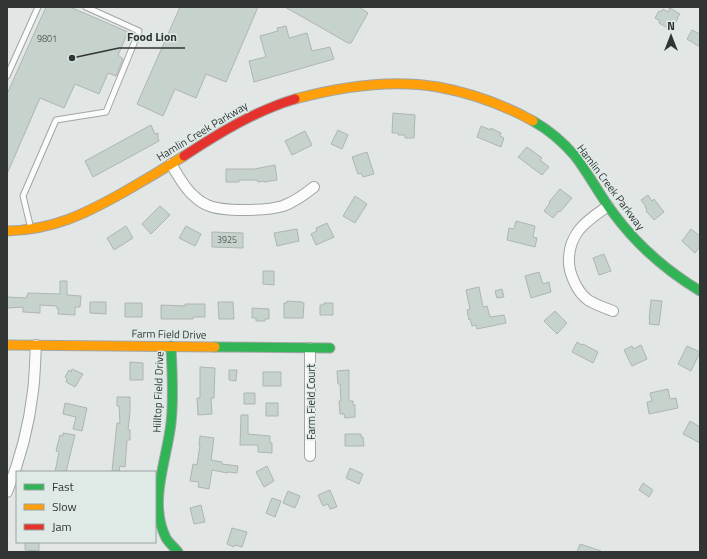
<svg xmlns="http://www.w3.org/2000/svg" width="707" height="559" font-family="'Titillium Web',sans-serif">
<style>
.building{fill:#c5d3cc;stroke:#b0b4b3}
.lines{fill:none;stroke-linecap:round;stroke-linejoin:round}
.lane-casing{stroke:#a1a5a4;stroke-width:7}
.street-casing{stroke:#a1a5a4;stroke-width:12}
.fast-casing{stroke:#a1a5a4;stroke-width:11}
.slow-casing{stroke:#a1a5a4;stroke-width:11}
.jam-casing{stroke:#a1a5a4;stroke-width:11}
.lane{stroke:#fbfbfb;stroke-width:5}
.street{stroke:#fbfbfb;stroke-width:10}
.fast{stroke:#30b455;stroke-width:9}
.slow{stroke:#ff9f0a;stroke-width:9}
.jam{stroke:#e5322d;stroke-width:9}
.labels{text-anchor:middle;stroke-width:3;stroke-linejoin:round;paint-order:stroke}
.number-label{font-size:9px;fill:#565c5a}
.street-label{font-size:11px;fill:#313534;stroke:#dfeae7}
.leader{fill:none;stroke:#313534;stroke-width:1.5}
.callout-dot{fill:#313534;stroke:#dfeae7;stroke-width:1.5}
.callout-label{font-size:12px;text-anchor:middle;font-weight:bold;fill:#313534;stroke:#dfeae7;stroke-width:3;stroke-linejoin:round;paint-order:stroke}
</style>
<rect width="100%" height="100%" fill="#e2e7e6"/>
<path class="building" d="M46,7H70L128,32L118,55L123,59L116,76L108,73L99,94L75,84L64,108L40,98L7,174V94Z
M180,7H258L226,82L206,74L196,98L175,89L163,116L137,104Z
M285,7H359L368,13L351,43H348Z
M670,8L680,14L677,18H678L671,30L659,23L660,21L655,18L659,11L661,12L663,9L668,12Z
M286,26L289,38L307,33L312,51L330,47L334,59L254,82L249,61L266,57L260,36L278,31L277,28Z
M692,30L700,34V47L687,39Z
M393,113L415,115L414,138H405V135H398V133H392Z
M151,125L155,134L158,133V138L159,141L93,177L85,161Z
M481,126L491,130V128L501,133L500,136L504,138L501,147L477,137Z
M338,130L348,135L342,149L331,144Z
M305,131L312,145L292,155L285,141Z
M527,147L542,158L540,160L549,167L542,175L518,157Z
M367,152L374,174L363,177L361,173L358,174L352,157Z
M275,165L277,180L264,182V181L258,182L257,180H239V182H226V169H254Z
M560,189L572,198L560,212L559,211L553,218L544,211L550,203L549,202Z
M648,195L652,201L654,199L664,212L654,220L646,211L647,210L645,207H646L641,200Z
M355,196L367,204L355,223L343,216Z
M160,206L170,215L151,234L142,224Z
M516,221L535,226L533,237L537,238L535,247L507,240L509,228L514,229Z
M327,223L334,237L316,245L311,234L317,231L316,228Z
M126,226L133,238L114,250L107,238Z
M186,226L201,234L195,246L179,238Z
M297,229L299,241L277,246L274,233Z
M691,229L700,236V246L695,253L682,241Z
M212,232L243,233V248L212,247Z
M604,254L611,271L599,275L593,258Z
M263,271H274V285L263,284Z
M539,272L543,284L549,282L551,292L531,298L525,276Z
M60,281H67V295L81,296L80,307H75V315L58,314L59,309H57V306L40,305V313L23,312V307L7,308V297L26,298L28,293L60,294Z
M479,287L483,307L487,306L490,317L504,315L506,323L477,329L476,325L472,326L470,319L469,320L467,310L470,309L466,290Z
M502,289L504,297L497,298L495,291Z
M651,300L662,301L659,325L649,324L650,319H649Z
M287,301L302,302V303H304L303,318H284V303H287Z
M90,302H106V314L90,313Z
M218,302H233L234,319H219Z
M125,303H142V317H125Z
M324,303H333V315H320V305H324Z
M185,304H205V317H193V319H161V305L185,306Z
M252,308L269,309V319H265V321H256V318H252Z
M555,311L567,323L557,334L544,321Z
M577,342L582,345L583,344L598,352L593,363L572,352Z
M641,345L647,359L632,366L624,350L632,346L633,349Z
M687,346L700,352L691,371L678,364Z
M130,362L143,363V380H130Z
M200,367L215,368L214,398H211L212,414L198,415L197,398H200Z
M72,369L83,374L75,387L66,382L67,379L65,377L69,370L71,372Z
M229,370H237L236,381L229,380Z
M349,370V401H353V405H355V417L345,418L344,414H340L339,401H341L340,384H338L337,371Z
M263,372H281V386H263Z
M668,389L670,399L676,398L678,408L649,414L647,402L652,401L650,393Z
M244,393H255V404H244Z
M117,397H130V412L128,430H130V440H127L125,467L120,466L119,471H112L117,423H120L119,406H117Z
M65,403L87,408L82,431L73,429L76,417L63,414Z
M266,403H278V416H266Z
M241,415H248V434L270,436V443H272V453L258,452V445H240Z
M690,421L700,427V443L683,434Z
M63,433L75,435L66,472H55L59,452L56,451L60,435L63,436Z
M345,434H361V437H363L364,446H345Z
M200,436L214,438L211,460L222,462V464L238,466L237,473L228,472L227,473L212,470L209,489L198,487L199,482L190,481L193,464L197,465L200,445H199Z
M267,466L274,481L264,487L256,472Z
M350,468L363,474L359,484L346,478Z
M643,483L653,490L649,497L639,490Z
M330,490L337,507L330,509L328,504L323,506L318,495Z
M288,491L300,496L295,508L283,503Z
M272,498L281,501L275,517L266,513Z
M201,505L205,522L194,524L190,508Z
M232,528L247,532L242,547L235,545L234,547L227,544Z
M25,542H39V551L25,550Z
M580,544L601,551V552H577Z"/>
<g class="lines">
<defs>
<path id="lane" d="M7,76L38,7
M31,229L23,196L56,120L106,112L139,31L86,7"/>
<path id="street" d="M171,164C178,175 184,188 194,196C197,199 202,203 207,205C222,212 266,211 283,206C294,202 304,195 314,187
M608,206C598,213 587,220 579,230C573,238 569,248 569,259C568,272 577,292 588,300C596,305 605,308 613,311
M310,456V348
M7,492C20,460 29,426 33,391C35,376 35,360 36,345"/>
<path id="fast" d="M533,121C549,130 563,142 575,156C589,174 600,196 614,214C637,245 667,271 700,291
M171,346C172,372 174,397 171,423C167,460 148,502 166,538C169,543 174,547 178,552
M215,347L330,348"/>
<path id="slow" d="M295,99C339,87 392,79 438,87C471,93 504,105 533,121
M7,231C53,230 85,214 124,192C145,180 165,168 184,156
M7,345L215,347"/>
<path id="jam" d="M184,156C219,133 255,111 295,99"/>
</defs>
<use href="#lane" class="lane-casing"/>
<use href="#street" class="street-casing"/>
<use href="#fast" class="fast-casing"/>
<use href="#slow" class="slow-casing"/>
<use href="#jam" class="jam-casing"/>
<use href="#lane" class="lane"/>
<use href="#street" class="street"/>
<use href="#fast" class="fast"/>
<use href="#slow" class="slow"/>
<use href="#jam" class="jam"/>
</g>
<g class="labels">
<g class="number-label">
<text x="47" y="42">9801</text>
<text x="227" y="243">3925</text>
</g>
<g class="street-label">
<text transform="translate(202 131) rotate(-31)" y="4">Hamlin Creek Parkway</text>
<text transform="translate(611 187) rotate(53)" y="4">Hamlin Creek Parkway</text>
<text transform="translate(169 334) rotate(1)" y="4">Farm Field Drive</text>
<text transform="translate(158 392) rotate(-88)" y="4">Hilltop Field Drive</text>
<text transform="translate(311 402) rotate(-90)" y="4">Farm Field Court</text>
</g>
</g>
<path class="leader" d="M72 58L119 48H185"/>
<circle class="callout-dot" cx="72" cy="58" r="4"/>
<g class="callout-label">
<text x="152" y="41">Food Lion</text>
</g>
<rect width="707" height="559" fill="none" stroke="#313534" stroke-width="16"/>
<rect x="16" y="471" width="140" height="72" fill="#dfeae7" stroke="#99a29f"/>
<rect x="24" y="484" width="20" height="6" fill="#30b455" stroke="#99a29f"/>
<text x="52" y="491" font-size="12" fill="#313534">Fast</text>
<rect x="24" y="504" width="20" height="6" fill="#ff9f0a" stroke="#99a29f"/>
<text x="52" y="511" font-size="12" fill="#313534">Slow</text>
<rect x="24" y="524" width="20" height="6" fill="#e5322d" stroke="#99a29f"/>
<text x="52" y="531" font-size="12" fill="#313534">Jam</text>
<g transform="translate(671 36)" stroke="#dfeae7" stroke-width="3" paint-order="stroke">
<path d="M0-3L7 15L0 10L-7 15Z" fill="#313534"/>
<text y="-6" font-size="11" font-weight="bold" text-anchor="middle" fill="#313534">N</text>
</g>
</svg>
